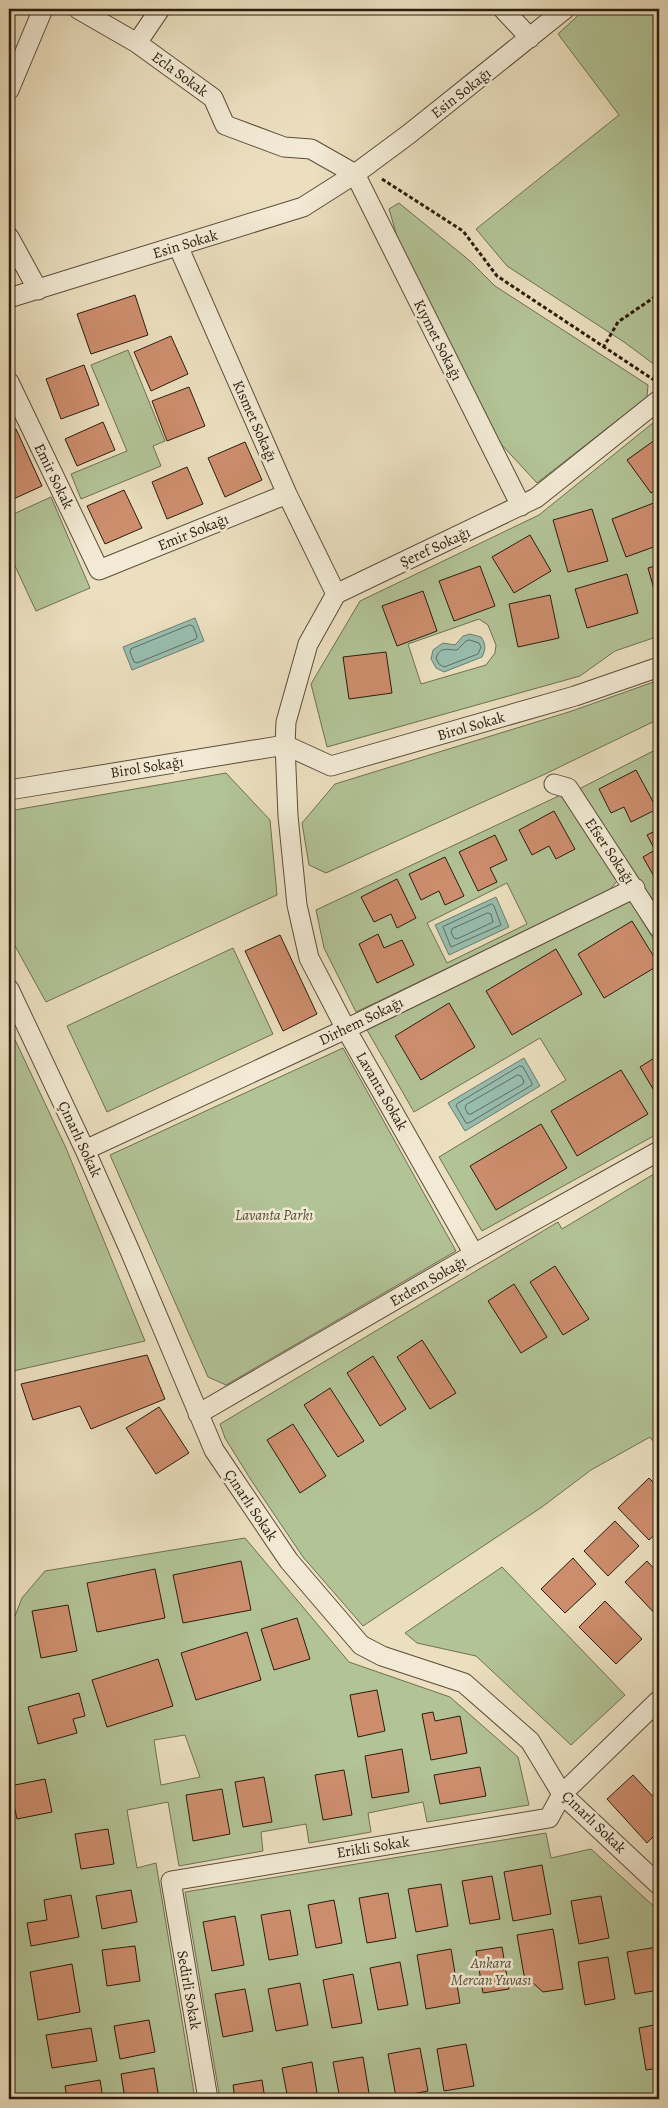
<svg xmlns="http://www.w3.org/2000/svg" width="668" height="2108" font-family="Alegreya,serif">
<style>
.green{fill:#b2c396;stroke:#6e7052;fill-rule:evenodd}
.water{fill:#98bdaf;stroke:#6c7d6e}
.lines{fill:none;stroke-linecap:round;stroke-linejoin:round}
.shore{stroke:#626c5e;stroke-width:1}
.building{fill:#cd8e6e;stroke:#2b1c0d}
.street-casing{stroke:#5b4d3a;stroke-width:21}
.path{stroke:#2b1c0d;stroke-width:3;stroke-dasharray:4 2.5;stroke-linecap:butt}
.street{stroke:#f2ead5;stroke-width:19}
.labels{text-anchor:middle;stroke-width:5;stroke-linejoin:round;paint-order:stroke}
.street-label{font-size:15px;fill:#2b1c0d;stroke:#f2ead5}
.park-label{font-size:15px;font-style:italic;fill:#544e36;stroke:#f2ead5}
</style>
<rect width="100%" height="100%" fill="#ebdfbf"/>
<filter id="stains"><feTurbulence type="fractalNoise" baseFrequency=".004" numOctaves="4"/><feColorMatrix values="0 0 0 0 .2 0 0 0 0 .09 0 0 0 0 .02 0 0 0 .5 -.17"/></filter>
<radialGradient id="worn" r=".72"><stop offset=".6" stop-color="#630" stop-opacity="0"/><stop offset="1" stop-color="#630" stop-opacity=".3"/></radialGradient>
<path class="green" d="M585,9H659V368L624,342L507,266L476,229L619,115L558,34Z
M399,203L470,261L495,286L648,385L647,397L537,483L500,443L398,240L389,209Z
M128,350L165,441L153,446L161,466L81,499L71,474L127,451L91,365Z
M659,418V636L615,651L580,676L327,747L311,684L360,601L539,515ZM479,619L488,625L496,645L495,653L486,665L421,684L408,644Z
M51,497L90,588L36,611L9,553V516Z
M659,680V719L543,775L326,873L309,865L302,823L335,784L572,711Z
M659,748V909L579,789Z
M226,773L270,820L277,895L46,1002L9,935V811Z
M565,793L617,881L609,891L356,1012L324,948L316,910ZM507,883L527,924L447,963L427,923Z
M630,901L659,948V1133L482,1231L439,1157L566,1080L540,1038L414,1112L367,1030Z
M233,948L273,1034L107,1112L67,1026Z
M9,1027L66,1148L145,1341L9,1372Z
M343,1048L456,1251L226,1385L208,1377L110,1155Z
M659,1171V1449L650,1437L591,1470L542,1507L363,1626L303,1557L251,1480L225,1438L220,1424L558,1222L562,1229Z
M245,1538L349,1662L450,1697L518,1757L529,1805L427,1822L423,1802L368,1813L371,1832L309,1843L306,1824L261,1832L263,1851L179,1866L168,1802L127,1810L137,1868L156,1863L195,2099H9V1626H11L22,1598L45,1571ZM185,1735L200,1777L161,1785L154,1740Z
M502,1567L625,1695L571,1745L476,1656L417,1643L405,1633Z
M546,1833L551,1858L591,1849L659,1911V2099H220L185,1892Z"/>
<path class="water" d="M195,618L204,641L132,670L123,647Z
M470,634L481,637C486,644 486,649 482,657L444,672L436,668L431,659L433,650L443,643L455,645L463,636Z
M496,897L509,927L449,955L435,925Z
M524,1058L540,1086L465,1131L448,1103Z"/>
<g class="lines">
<path class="shore" d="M190,625L193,626L197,636L196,639L137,663L134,662L130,652L131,649Z
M470,640L479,643L481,647L478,654L444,667L439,664L436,658C440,646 448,650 457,650L466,641Z
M492,904L494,906L501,925L451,947L443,927Z
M488,913L491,914L493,922L457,939L454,938L451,932L452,929Z
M520,1066L523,1067L532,1083V1085L469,1123H466L456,1106L457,1104Z
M518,1075L521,1076L524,1081L523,1084L471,1114H468L465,1108L466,1105Z"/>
</g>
<path class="building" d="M135,295L148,335L91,354L77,314Z
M171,336L188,374L151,391L134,352Z
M84,365L99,405L61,419L46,379Z
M189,387L205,426L167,441L152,401Z
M103,422L115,450L77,466L65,439Z
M16,429L42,486L9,501V433Z
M659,437V487L651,493L627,460Z
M245,442L262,480L225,497L208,458Z
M187,467L203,504L167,519L152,482Z
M124,490L142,528L105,544L87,506Z
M659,501V545L626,557L612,519Z
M592,509L608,561L568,572L553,520Z
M530,535L551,571L514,593L492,557Z
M659,565V607L648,568Z
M480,566L495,606L454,621L439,581Z
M627,574L638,613L587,628L575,589Z
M423,591L437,631L397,646L382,606Z
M550,595L559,638L518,647L509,604Z
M386,652L392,693L349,699L343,657Z
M636,770L657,809L631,822L624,807L611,813L599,789Z
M554,811L575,849L556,859L549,846L532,855L519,830Z
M659,829V878L656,880L643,857L655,850L647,835Z
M495,835L507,860L490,868L497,882L478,891L459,852Z
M445,857L464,896L445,905L439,891L421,900L409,874Z
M397,879L416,918L397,928L391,914L374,922L361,897Z
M632,921L659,965L604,998L578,954Z
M378,934L384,948L402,940L414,965L377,983L359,944Z
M280,935L317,1014L283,1031L245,951Z
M556,949L582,994L512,1035L486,991Z
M449,1003L475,1047L421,1080L395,1036Z
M659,1055V1099L640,1067Z
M621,1070L648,1114L577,1156L551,1111Z
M541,1124L567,1168L496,1210L470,1166Z
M555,1266L589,1319L563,1335L530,1282Z
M514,1284L547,1337L521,1353L488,1301Z
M422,1340L456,1393L430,1409L397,1357Z
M147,1355L165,1399L91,1429L80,1406L33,1420L21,1384Z
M373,1356L406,1409L380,1426L347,1373Z
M330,1388L364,1441L338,1457L304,1405Z
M159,1407L189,1453L156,1474L126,1428Z
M293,1424L326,1476L300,1493L267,1440Z
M649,1478L659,1488V1531L649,1540L618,1508Z
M615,1521L639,1546L608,1576L584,1551Z
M573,1558L596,1584L565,1613L541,1589Z
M241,1561L251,1610L183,1623L173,1575Z
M647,1561L659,1574V1618L625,1582Z
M155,1569L165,1618L97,1632L87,1583Z
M605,1601L642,1639L616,1664L579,1627Z
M68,1605L77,1651L41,1658L32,1611Z
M297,1618L310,1659L274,1670L261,1629Z
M247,1632L261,1680L196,1700L181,1653Z
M158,1659L173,1706L107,1727L92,1680Z
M377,1690L385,1731L358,1737L350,1695Z
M79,1693L85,1716L73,1719L77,1733L38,1744L28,1707Z
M433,1712L435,1721L460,1716L467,1753L431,1760L422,1714Z
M402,1749L409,1792L372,1798L365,1756Z
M480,1767L486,1796L440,1804L434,1775Z
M344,1770L352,1815L323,1820L315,1775Z
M633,1775L659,1803V1831L647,1843L607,1799Z
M264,1777L272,1822L243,1827L235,1782Z
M45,1779L52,1812L17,1819L10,1786Z
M222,1789L230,1834L193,1841L186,1795Z
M108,1829L114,1864L81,1869L75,1834Z
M542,1865L551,1914L513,1921L504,1872Z
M492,1876L500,1919L470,1924L462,1881Z
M441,1884L448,1926L416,1932L408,1889Z
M131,1890L137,1922L102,1929L96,1896Z
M388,1893L396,1938L367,1943L359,1898Z
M71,1895L79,1937L31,1946L27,1923L47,1920L44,1900Z
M601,1896L609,1938L579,1944L571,1901Z
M334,1900L342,1943L316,1948L308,1905Z
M290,1910L298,1955L269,1960L261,1915Z
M235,1916L244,1965L212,1971L203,1922Z
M553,1929L563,1989L543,1992L524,1975L517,1935Z
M135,1946L140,1981L107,1986L102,1950Z
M502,1947L509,1989L483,1993L476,1951Z
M657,1947L659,1959V1990L635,1994L627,1952Z
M451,1949L460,2003L426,2009L417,1955Z
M608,1957L615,1999L585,2005L578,1962Z
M400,1962L408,2005L378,2010L370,1968Z
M72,1964L80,2012L38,2020L30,1972Z
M353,1974L362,2023L332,2028L323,1980Z
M300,1983L308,2025L276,2031L268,1989Z
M245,1989L253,2031L223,2037L215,1994Z
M149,2020L155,2052L120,2059L114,2026Z
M659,2024V2068L646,2070L639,2028Z
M91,2028L97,2061L52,2068L46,2035Z
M466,2044L474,2086L444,2091L437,2049Z
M420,2048L428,2091L396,2097L388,2054Z
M363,2057L370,2099H340L333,2062Z
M312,2062L318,2099H288L282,2068Z
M154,2068L159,2099H125L121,2074Z
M100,2080L103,2099H67L65,2086Z
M262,2080L265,2099H235L233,2085Z"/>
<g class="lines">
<defs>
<path id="street" d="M78,9L137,43L213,98L225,125L284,147L311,149L355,174
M503,9L530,38
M137,43L160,9
M9,90L43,9
M355,174L521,506
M9,237L38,290
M178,246L287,494L336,594
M9,298L303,207L355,174L409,134L565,9
M9,382L99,570L287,494
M285,745L331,766L575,696L659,667
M554,784L568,788L659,928
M9,790L285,745
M9,989L85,1150L130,1251L214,1450L289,1561L361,1645L382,1656L464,1683L530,1741L562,1794L659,1885
M85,1150L346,1029L635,888
M474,1254L346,1029L309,958L297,905L288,816L285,745L286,722L308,644L336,594L536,498L659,400
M198,1414L474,1254L659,1151
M208,2099L171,1881L549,1818L562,1794L659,1700"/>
</defs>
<use href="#street" class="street-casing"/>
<path class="path" d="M382,179L463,231L497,276L654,380
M603,348L618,322L659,294"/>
<use href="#street" class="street"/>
</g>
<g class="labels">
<g class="street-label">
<text transform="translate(180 74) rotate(36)" y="5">Ecla Sokak</text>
<text transform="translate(461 93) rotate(-38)" y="5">Esin Sokağı</text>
<text transform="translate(185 244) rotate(-17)" y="5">Esin Sokak</text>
<text transform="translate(438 340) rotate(63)" y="5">Kıymet Sokağı</text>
<text transform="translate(255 421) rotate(66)" y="5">Kısmet Sokağı</text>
<text transform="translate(54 476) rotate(64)" y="5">Emir Sokak</text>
<text transform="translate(193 532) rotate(-22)" y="5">Emir Sokağı</text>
<text transform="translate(435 547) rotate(-25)" y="5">Şeref Sokağı</text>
<text transform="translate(471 726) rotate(-16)" y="5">Birol Sokak</text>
<text transform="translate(147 767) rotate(-9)" y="5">Birol Sokağı</text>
<text transform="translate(610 851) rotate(56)" y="5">Efser Sokağı</text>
<text transform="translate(361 1021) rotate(-26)" y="5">Dirhem Sokağı</text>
<text transform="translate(382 1091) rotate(60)" y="5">Lavanta Sokak</text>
<text transform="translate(80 1139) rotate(65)" y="5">Çınarlı Sokak</text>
<text transform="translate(428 1281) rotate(-30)" y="5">Erdem Sokağı</text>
<text transform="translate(251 1505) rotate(56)" y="5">Çınarlı Sokak</text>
<text transform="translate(594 1822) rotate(44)" y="5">Çınarlı Sokak</text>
<text transform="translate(373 1847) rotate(-9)" y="5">Erikli Sokak</text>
<text transform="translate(189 1990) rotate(80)" y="5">Sedirli Sokak</text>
</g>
<g class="park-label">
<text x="274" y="1220">Lavanta Parkı</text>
<text x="491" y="1968">Ankara<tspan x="491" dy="17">Mercan Yuvası</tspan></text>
</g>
</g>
<rect width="668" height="2108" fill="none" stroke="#ebdfbf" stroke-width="30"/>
<rect x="10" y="10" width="648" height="2088" fill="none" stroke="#2b1c0d" stroke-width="2.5"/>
<rect x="15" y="15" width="638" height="2078" fill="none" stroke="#2b1c0d"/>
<rect width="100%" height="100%" filter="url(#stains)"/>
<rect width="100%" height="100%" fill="url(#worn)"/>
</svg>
